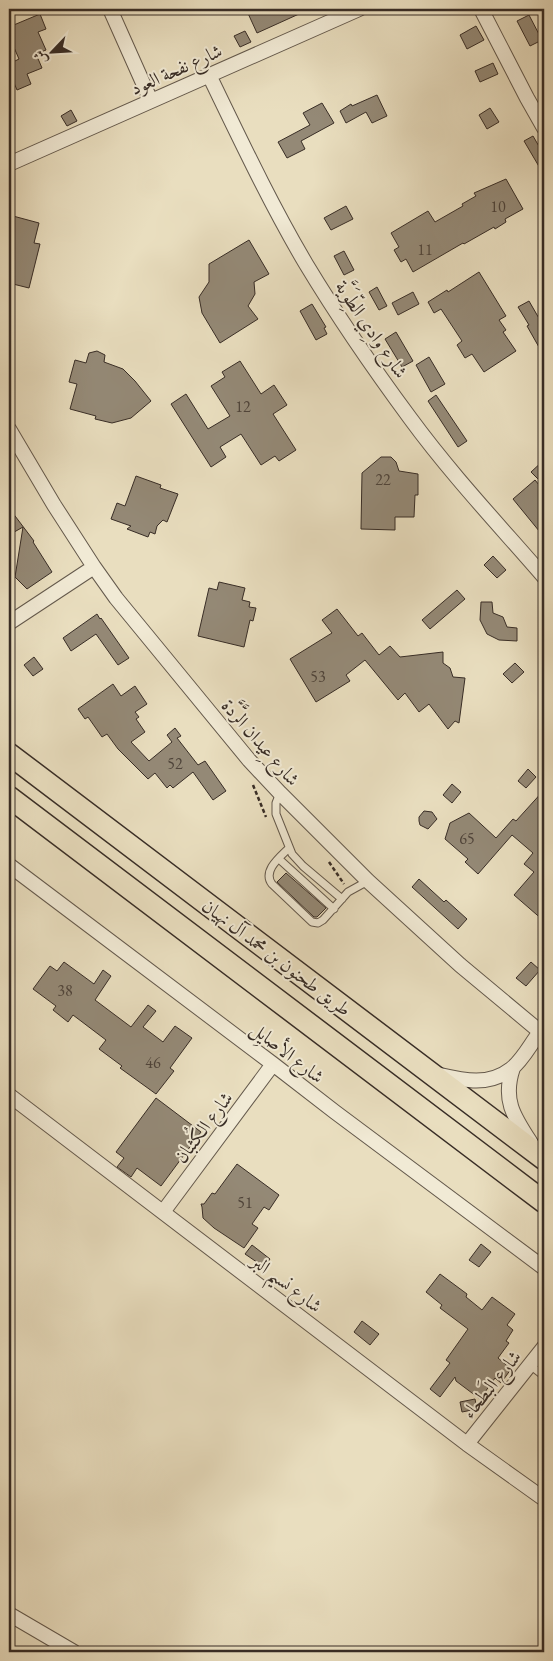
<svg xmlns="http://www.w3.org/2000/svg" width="553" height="1661" font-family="'EB Garamond',Amiri,serif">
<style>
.building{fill:#948976;stroke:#382d26}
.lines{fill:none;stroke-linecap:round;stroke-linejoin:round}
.lane-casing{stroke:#64594c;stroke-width:9}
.street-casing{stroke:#64594c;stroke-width:16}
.primary-casing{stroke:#382d26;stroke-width:24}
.path{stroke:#382d26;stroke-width:2.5;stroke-dasharray:4 2.5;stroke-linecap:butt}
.lane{stroke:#f1ead5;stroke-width:7}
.street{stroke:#f1ead5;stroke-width:14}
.primary{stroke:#e9debf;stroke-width:21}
.labels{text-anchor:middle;stroke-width:4;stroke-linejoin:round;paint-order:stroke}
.number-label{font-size:16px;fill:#4f443a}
.street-label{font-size:19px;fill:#382d26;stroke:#f1ead5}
</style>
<rect width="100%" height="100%" fill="#e9debf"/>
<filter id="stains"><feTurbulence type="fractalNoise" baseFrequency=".004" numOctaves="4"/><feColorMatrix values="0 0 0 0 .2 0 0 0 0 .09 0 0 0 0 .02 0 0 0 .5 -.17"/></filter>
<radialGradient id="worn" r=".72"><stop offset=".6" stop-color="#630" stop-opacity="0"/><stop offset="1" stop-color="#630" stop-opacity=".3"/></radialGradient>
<path class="building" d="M246,9H310L257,33Z
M40,14L46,29L38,32L46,50L36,54L42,68L27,74L31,84L17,90L9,71V64L19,59L9,36V27Z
M529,15L542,40L530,46L517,21Z
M476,26L484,40L467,49L460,35Z
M245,31L251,42L240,47L234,36Z
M493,63L498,74L480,82L475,71Z
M377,95L387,116L372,123L366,112L346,123L340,111L351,104L352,106Z
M322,103L334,123L301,141L305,149L287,158L278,142L310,125L303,113Z
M490,108L499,122L487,129L479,115Z
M71,110L77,121L67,126L61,116Z
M533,136L544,155V175L524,141Z
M506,179L523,209L505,219L506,222L495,229L494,227L464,244L463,243L413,272L406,259L401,262L394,250L399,247L391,233L428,211L435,222L463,206L462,204L476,196L474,193Z
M346,206L353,219L331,230L324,218Z
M13,216L39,223L34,243L40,244L29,288L9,283V235Z
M249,240L269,274L254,282L255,294L248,306L258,319L220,343L202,313L199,297L209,282V264Z
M344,251L354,270L344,275L334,256Z
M479,272L506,316L499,320L506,330L503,332L516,351L484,372L472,354L465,358L457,345L462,341L441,309L434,313L428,302L447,290L448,292Z
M377,287L387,306L379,310L369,292Z
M413,292L419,304L398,315L392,303Z
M529,301L544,327V356L527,326L529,325L518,307Z
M312,304L326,327L324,328L327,334L316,340L300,311Z
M396,332L413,361L402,367L385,339Z
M97,351L105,355L104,362L123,369L135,381L151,401L131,418L112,423L95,419L96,416L70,409L77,384L69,382L75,360L86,363L89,353Z
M429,357L445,384L431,392L416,365Z
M240,361L261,394L274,385L287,405L273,414L296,450L279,461L275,456L261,465L241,434L220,447L226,457L211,467L171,404L186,394L208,429L230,416L211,386L225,377L222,372Z
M436,395L467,441L458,447L428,401Z
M381,457H391L396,462L399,471L418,474V495H415L414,517H395V530L361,529L362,473Z
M544,460V475L539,480L531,472Z
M136,476L161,485L160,488L178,494L167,522L163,520L157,526L155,534L150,532L148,537L127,529L131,526L111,519L117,503L125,506Z
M535,480L544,491V495L539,500L544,507V537L513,499Z
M9,508L34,541L33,542L52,572L27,589L15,577L23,527L9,535Z
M493,556L506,570L497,578L484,565Z
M219,582L245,588L242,600L250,602L249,607L256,608L253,621L250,620L244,647L198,636L209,588L217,590Z
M457,590L465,599L430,629L422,620Z
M481,602H492L493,613L503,617L507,627L517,628V641L499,640L487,634L480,620Z
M337,609L358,636L362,633L379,655L390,646L400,657L443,652V663L450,668L453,677L465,678L459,723L455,721L448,729L429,704L419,712L405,693L398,700L365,660L346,675L350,681L316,702L290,659L332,633L322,620Z
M97,614L100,619L101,618L129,658L118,665L96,634L71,651L63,638Z
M34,657L43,669L33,676L24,665Z
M515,663L524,672L512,683L503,674Z
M113,684L121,696L135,686L147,704L135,712L139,717L136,719L145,732L131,742L149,761L172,742L167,735L175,728L181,736L177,738L198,765L205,761L226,791L213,800L193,772L173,788L170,785L167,788L155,773L148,779L118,749L107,734L102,737L88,717L85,719L78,709Z
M528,769L536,777L526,788L518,781Z
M452,784L461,792L452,803L443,795Z
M544,790V921L514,895L534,872L524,864L533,853L512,835L478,874L465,862L468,859L445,839L450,823L469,813L496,838L513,819L516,821Z
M424,811L432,812L437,819L428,829L420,825L419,821V817Z
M286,873L326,908L317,917H314L277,882Z
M419,879L444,902L446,900L467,919L458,929L412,887Z
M64,962L94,984L103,970L111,976L95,1000L131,1027L148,1005L156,1011L143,1027L163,1042L175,1026L192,1038L170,1068L174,1071L156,1094L120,1068L122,1066L99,1049L106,1040L73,1015L68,1022L53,1010L56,1006L33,989L50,966L57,971Z
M531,962L540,970L526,986L516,978Z
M156,1098L201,1132L161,1186L137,1168L131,1177L117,1167L124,1158L116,1152Z
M237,1164L279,1195L269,1210L264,1207L252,1224L258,1228L244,1248L214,1228L203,1218L202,1207L201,1204H204L212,1193L215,1194Z
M481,1244L491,1252L479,1267L469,1260Z
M252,1245L270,1259L264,1267L245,1254Z
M440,1274L467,1294L466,1297L482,1310L492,1297L515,1314L507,1325L513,1330L506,1341L509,1343L498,1358L511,1369L501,1383L495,1378L480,1399L456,1381L455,1377L440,1397L430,1389L450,1363L446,1360L468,1329L440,1308L442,1305L426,1292Z
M362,1321L379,1334L370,1345L354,1332Z
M475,1399L477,1409L462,1412L460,1402Z"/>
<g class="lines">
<defs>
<path id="lane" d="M280,793L276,803V814L292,854L303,866L342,899
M289,848C280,857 262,871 272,884L312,922L318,923L323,920L348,892L368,881
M279,859L334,909
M530,1365L544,1376"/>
<path id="street" d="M110,9L151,101
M481,9L527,98L544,128
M209,75C240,139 270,203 306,264C338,317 373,368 410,418C451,474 499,525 544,577
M9,164L359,9
M9,429L54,505L94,567L116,598L249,760L280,793L368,881L460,965L544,1035
M9,623L94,567
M9,865L273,1064L335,1112L544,1268
M513,1068C502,1100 514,1117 531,1143
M436,1074C462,1080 488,1087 511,1069C523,1060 531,1043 540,1032
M9,1095L467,1444L544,1499
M163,1212L273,1064
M467,1444L544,1347
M9,1614L74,1652"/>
<path id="primary" d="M9,754L544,1159
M9,797L544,1202"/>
</defs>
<use href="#lane" class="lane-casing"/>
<use href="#street" class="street-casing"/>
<use href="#primary" class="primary-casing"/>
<path class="path" d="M253,785L266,817
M329,862L344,884"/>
<use href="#lane" class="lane"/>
<use href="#street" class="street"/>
<use href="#primary" class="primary"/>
</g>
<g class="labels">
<g class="number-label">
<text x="498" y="212">10</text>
<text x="425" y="255">11</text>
<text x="243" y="412">12</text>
<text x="383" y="485">22</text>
<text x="318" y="682">53</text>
<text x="175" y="769">52</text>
<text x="467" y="844">65</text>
<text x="65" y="996">38</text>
<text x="153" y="1068">46</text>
<text x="245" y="1208">51</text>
</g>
<g class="street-label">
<text transform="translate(176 69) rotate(-24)" y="7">شارع نفحة العود</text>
<text transform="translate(372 329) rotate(56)" y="7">شارع وادِي الطِّوَيَّة</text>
<text transform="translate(261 742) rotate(49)" y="7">شارع عِيدان الرَّدَّة</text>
<text transform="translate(277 957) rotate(37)" y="7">طريق طحنون بن محمد آل نهيان</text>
<text transform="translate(288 1052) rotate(38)" y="7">شارع الأصايِل</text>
<text transform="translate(203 1127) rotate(-53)" y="7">شارع الكُثبان</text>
<text transform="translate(287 1283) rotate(37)" y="7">شارع نسيم البر</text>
<text transform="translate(491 1384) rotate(-51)" y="7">شارع البَطحاء</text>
</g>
</g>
<rect width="553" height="1661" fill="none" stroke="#e9debf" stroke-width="30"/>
<rect x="10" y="10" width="533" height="1641" fill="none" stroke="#382d26" stroke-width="2.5"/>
<rect x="15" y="15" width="523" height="1631" fill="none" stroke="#382d26"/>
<g transform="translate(52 52) rotate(245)" stroke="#f1ead5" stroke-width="4" paint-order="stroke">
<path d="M0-4L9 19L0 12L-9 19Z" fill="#382d26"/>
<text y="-8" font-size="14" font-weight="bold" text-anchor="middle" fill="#382d26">ش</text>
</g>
<rect width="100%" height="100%" filter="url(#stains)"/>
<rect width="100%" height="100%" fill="url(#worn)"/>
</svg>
